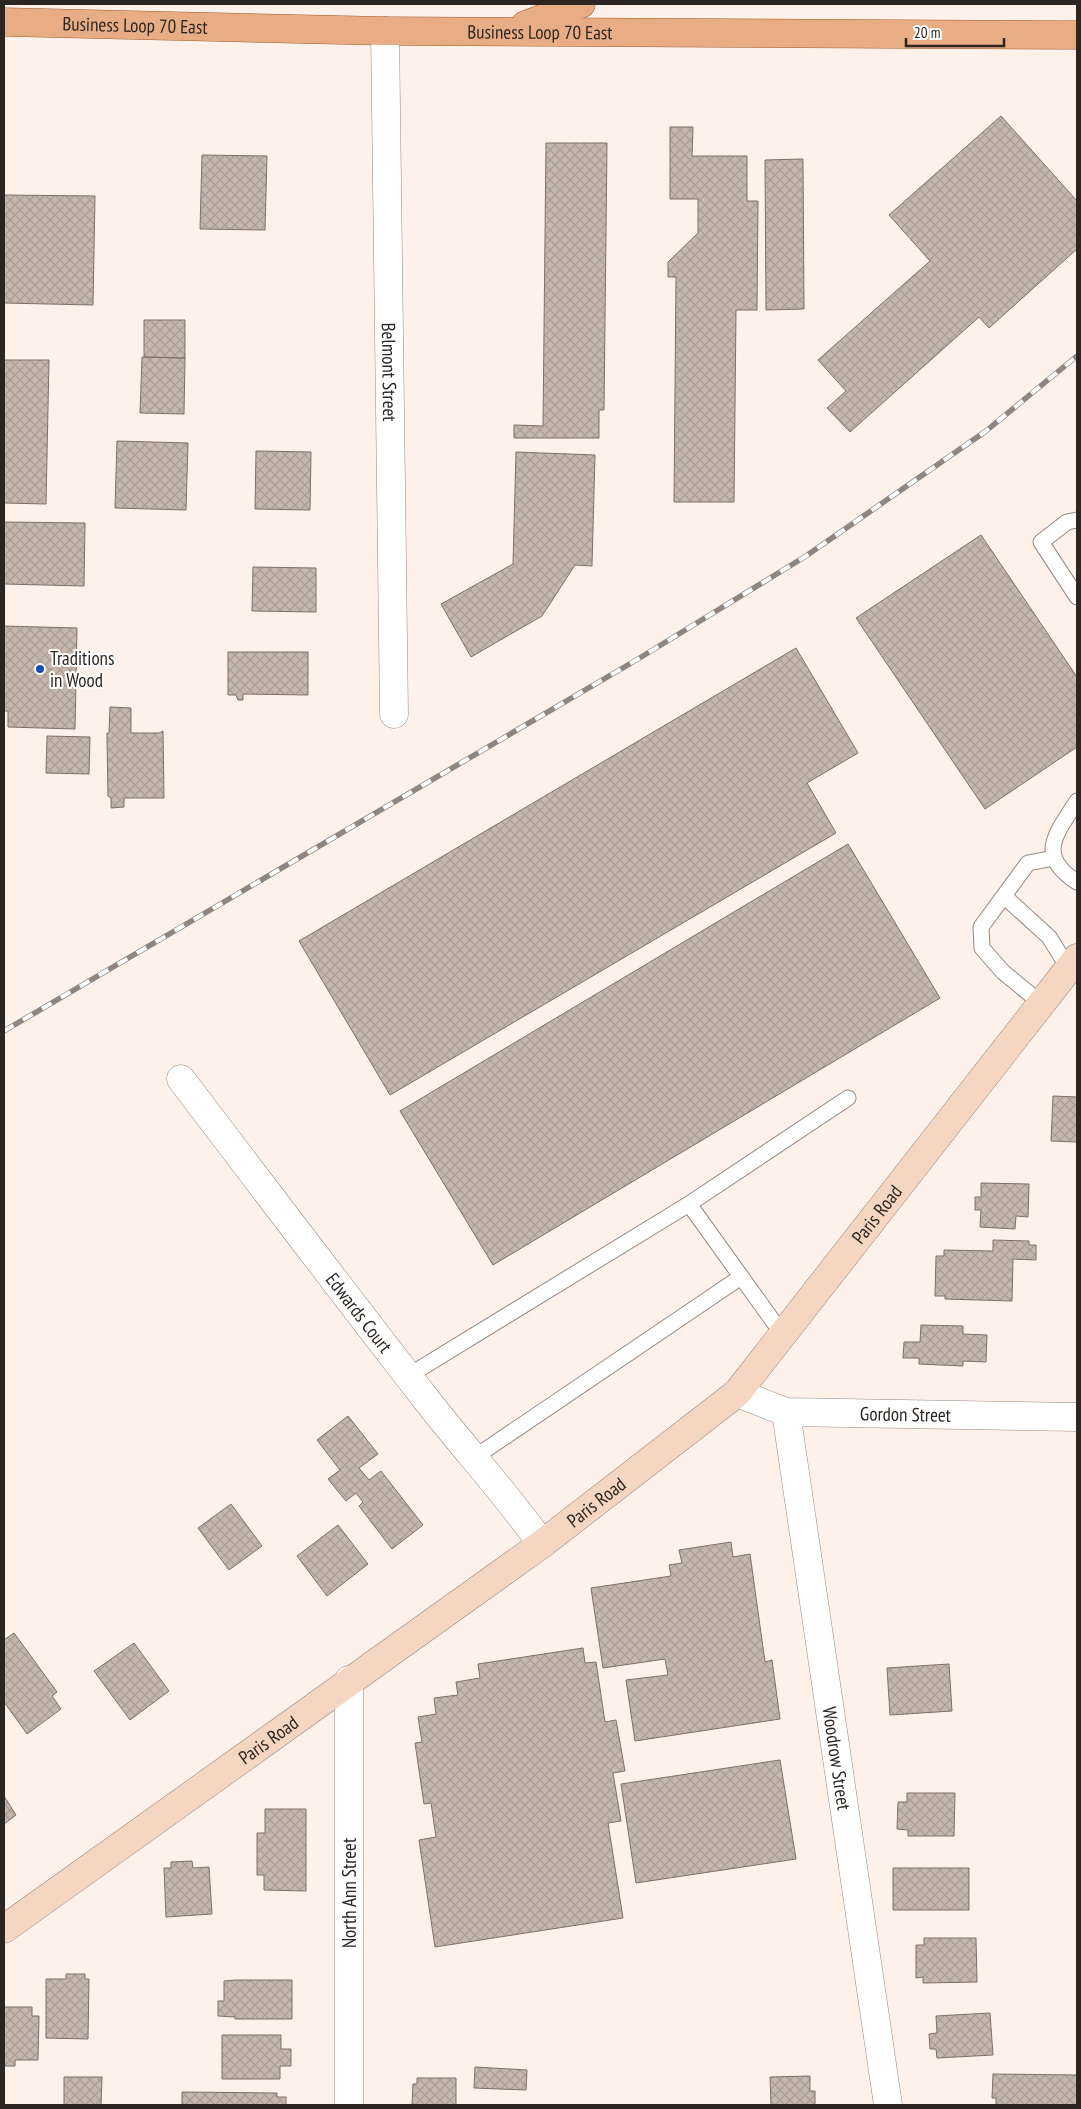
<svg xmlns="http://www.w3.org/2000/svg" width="1081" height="2109" font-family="'PT Sans Narrow',sans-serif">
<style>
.building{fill:url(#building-cross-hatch);stroke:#7e6f67}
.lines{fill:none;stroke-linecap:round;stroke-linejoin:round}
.service-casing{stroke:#978880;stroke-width:17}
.minor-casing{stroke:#978880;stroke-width:29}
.secondary-casing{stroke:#978880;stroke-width:29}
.primary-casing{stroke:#9c5b2d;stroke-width:29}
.service{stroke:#fff;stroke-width:15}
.minor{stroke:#fff;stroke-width:28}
.secondary{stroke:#f4d6c2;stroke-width:28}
.primary{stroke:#e8ad85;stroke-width:28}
.rail-casing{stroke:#908681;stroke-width:5.5}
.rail{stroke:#fff;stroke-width:4;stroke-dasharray:11;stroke-linecap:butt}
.poi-dot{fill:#154cb8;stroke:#fff;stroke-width:2}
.labels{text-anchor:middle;stroke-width:4;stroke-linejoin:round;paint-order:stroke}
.street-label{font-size:19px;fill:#2c2622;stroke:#fff}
.poi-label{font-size:19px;fill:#2c2622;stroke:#fff;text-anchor:start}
</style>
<defs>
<pattern id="building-cross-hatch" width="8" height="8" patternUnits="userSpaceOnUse" patternTransform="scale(1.25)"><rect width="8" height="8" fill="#c6b7ae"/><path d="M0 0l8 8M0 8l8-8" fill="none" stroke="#aa9d95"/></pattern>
</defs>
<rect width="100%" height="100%" fill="#fef1ea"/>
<path class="building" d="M1001,116L1077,201V249L989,328L979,317L850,432L827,408L846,391L818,360L930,261L889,215Z
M670,127H693L692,156H747V201H758L757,310H736L734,502H674L676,277H668V262L698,233V199H670Z
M546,143H607L604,410H599V438H514V425L543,426Z
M202,155L267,156L265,230L200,229Z
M803,159L804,309L766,310L765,160Z
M4,195L95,196L93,305L4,303Z
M144,320H185V358L144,357Z
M142,357L185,358L184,414L140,413Z
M4,360H49L46,504L4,503Z
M117,441L188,443L186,510L115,508Z
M256,451L311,452L310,510L255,509Z
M516,452L595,455L592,566L575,565L542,616L471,657L441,604L513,564Z
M4,522L85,523L84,586L4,584Z
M981,535L1077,677V747L985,809L856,618Z
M253,567L316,568V612L252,611Z
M4,626L77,628L75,729L8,727V711H4Z
M796,648L858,753L807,783L836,833L390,1095L299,941Z
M228,652H308V695L243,694V700H238L236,695H228Z
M110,707L131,708V733H159L163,731L164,798H124V807L111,808V798L108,796L107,738V733H109Z
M47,736L90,737L89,774L46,773Z
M848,844L940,998L493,1265L400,1111Z
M1053,1096L1077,1097V1142L1051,1141Z
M981,1183L1029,1184L1028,1217L1016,1216L1015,1229L980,1227L981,1210H975V1197H981Z
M993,1240L1029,1241V1245H1036V1260L1013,1259L1012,1301L945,1299V1296H935L936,1256H944V1250L993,1251Z
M921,1325L963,1326V1334L987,1335L986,1362L963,1361V1366L919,1364V1358H903L904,1342H920Z
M348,1416L378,1454L359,1468L369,1480L381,1471L423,1525L392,1549L359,1506L363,1502L356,1493L346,1501L328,1479L340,1470L317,1440Z
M231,1504L262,1546L229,1570L198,1528Z
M338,1525L368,1564L327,1596L297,1556Z
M731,1542L733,1557L750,1554L765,1662L772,1660L780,1719L635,1741L626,1680L668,1675L665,1659L603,1668L591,1588L671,1576L669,1565L682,1563L679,1550Z
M14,1633L57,1692L52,1696L61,1709L27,1734L4,1702V1640Z
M134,1643L169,1691L130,1720L94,1671Z
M583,1648L585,1663L596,1662L605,1722L616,1720L625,1771L613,1773L621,1821L608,1823L623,1918L435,1947L419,1840L436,1837L431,1803L424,1804L415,1743L422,1742L418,1717L436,1714L434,1698L458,1695L456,1682L480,1678L478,1664Z
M949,1664L952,1711L890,1715L887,1668Z
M780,1760L796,1859L636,1883L621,1784Z
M907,1793H955L954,1836H908V1830L897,1829L898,1802H907Z
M4,1796L16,1815L4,1824Z
M265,1809H306V1891L264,1890V1875H257V1833H265Z
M192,1861L193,1868L209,1867L212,1914L166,1917L164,1868H171V1862Z
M893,1868H969V1910H893Z
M924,1938H976L977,1982L923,1983V1977L916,1978V1945H924Z
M66,1974H85V1979H89L88,2039L46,2038V1979H66Z
M236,1980H292V2019H235V2017L218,2016V2001H224V1981Z
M4,2007H32V2016H39L38,2060H15V2066H4Z
M990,2013L993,2055L937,2058L936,2049H930L929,2034L937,2033L936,2016Z
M222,2035H281V2049H291V2066H280V2079H222Z
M475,2067L527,2070L526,2090L474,2088Z
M993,2074L1077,2075V2105H996V2098H992Z
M810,2076V2091H815V2105H771L770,2077Z
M64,2077H102L101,2105H64Z
M417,2078H456V2105H412L413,2084H417Z
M182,2092L277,2093V2097H286V2105H182Z"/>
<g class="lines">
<defs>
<path id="service" d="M1077,520L1067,522L1041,542L1077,597
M1077,801C1057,833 1035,855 1077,882
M1004,896L1049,937L1069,969
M1042,1004L1003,972L982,948L981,927L1028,863L1054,858
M783,1335L689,1204L848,1098
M408,1376L689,1204
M472,1459L741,1277"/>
<g id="minor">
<path id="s1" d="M385,31L394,714"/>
<path id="s2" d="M181,1079C263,1187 345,1295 429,1403C466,1450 507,1495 542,1544"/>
<path id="s3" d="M737,1393L786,1412L1077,1417"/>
<path id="s4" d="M786,1412L888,2105"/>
<path d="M349,1680V2105"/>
</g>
<g id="secondary">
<path id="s5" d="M4,1929L542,1544L737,1393L1077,958"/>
</g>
<g id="primary">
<path id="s6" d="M4,22L385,31L1077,35"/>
<path d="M525,25L581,4"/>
</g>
</defs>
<use href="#service" class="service-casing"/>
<use href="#minor" class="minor-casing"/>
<use href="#secondary" class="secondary-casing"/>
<use href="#primary" class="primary-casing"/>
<use href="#service" class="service"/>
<use href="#minor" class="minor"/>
<use href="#secondary" class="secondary"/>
<use href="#primary" class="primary"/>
<defs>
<path id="rail" d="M4,1031L638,659L806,556L986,431L1077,356"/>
</defs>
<use href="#rail" class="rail-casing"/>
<use href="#rail" class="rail"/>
</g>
<circle class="poi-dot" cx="40" cy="669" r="5"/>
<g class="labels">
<g class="street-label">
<text dy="7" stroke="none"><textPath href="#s6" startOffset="131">Business Loop 70 East</textPath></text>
<text dy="7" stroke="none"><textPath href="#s6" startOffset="536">Business Loop 70 East</textPath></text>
<text dy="7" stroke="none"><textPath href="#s1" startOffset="341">Belmont Street</textPath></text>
<text dy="7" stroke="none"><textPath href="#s5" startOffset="1135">Paris Road</textPath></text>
<text dy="7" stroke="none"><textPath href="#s2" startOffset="294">Edwards Court</textPath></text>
<text dy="7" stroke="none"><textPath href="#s3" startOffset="172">Gordon Street</textPath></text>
<text dy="7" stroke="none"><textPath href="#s5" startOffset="730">Paris Road</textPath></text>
<text dy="7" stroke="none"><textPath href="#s5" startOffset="325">Paris Road</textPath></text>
<text dy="7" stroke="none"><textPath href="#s4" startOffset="350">Woodrow Street</textPath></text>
<text transform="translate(349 1893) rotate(-90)" y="7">North Ann Street</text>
</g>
<g class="poi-label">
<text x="50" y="665">Traditions<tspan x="50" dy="22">in Wood</tspan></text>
</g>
</g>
<rect width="1081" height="2109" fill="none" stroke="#2c2622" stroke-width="10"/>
<path d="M906 38v8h98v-8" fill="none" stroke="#2c2622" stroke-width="2.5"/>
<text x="914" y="38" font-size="15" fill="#2c2622" stroke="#ffffff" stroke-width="4" paint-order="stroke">20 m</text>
</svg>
